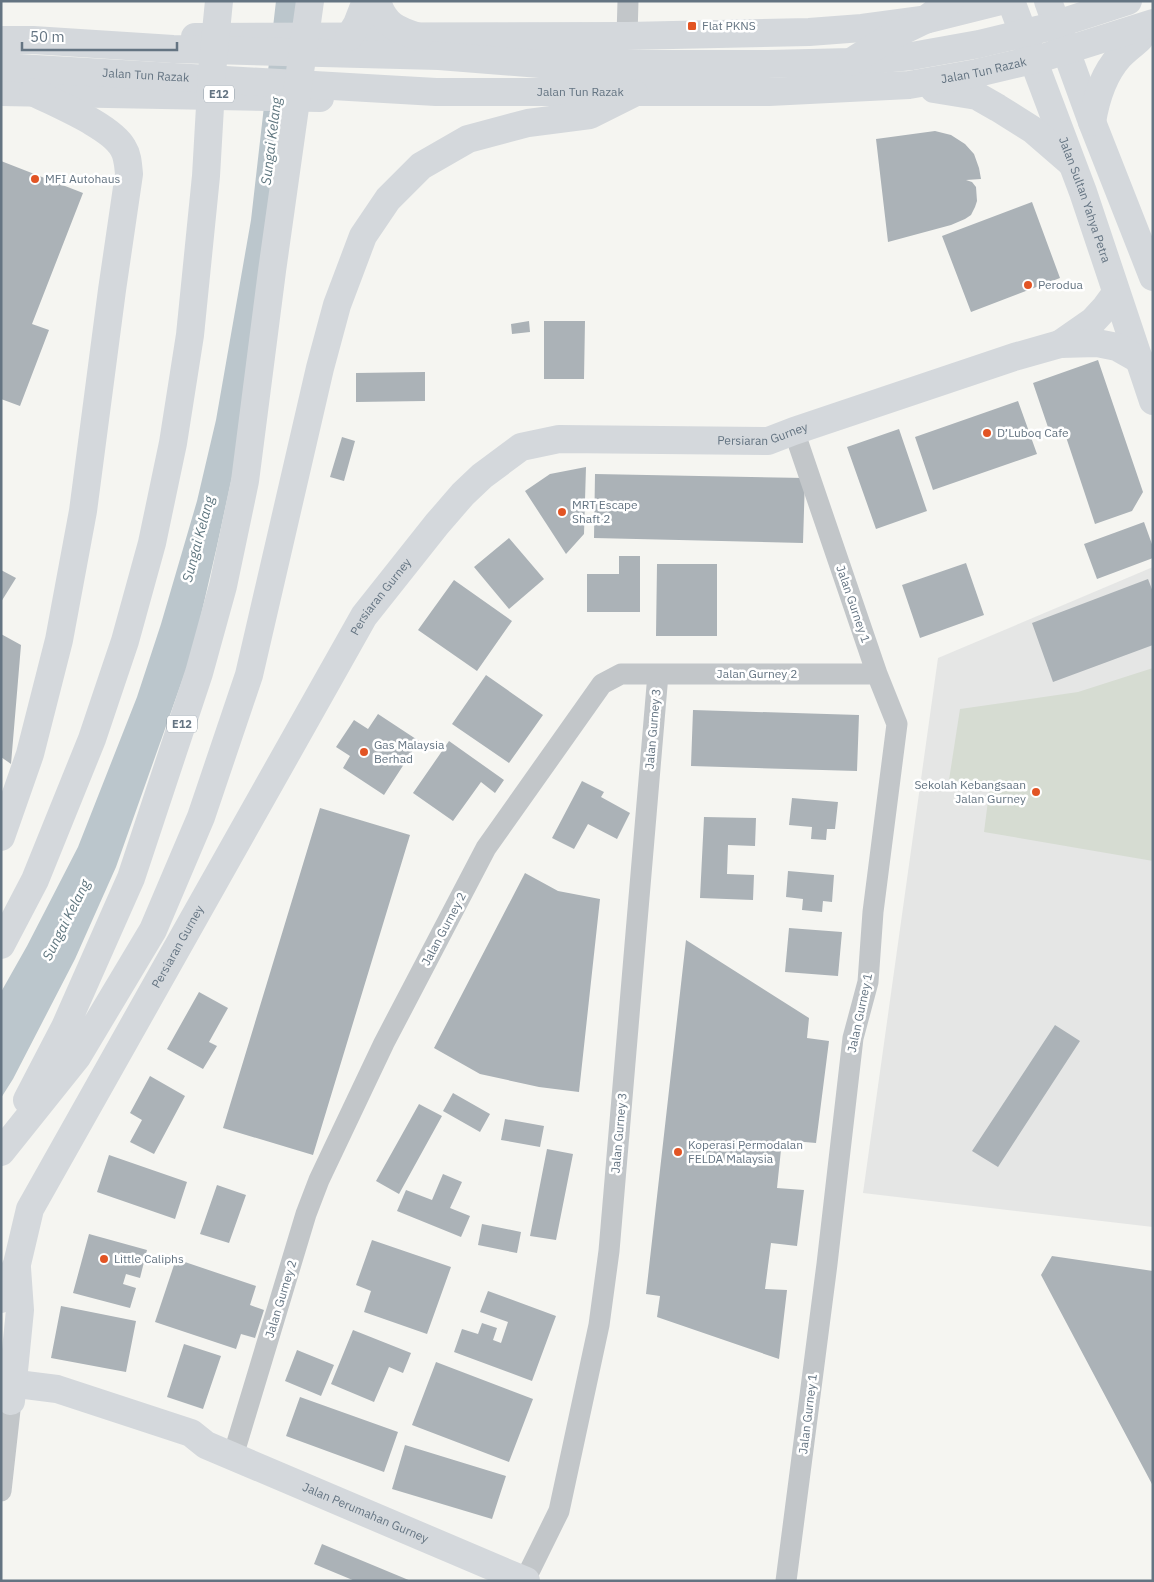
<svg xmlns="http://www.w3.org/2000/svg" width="1154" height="1582" font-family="'IBM Plex Sans',sans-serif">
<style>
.built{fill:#e5e6e5}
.green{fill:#d6dcd2}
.water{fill:#bbc6cc}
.building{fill:#abb2b7}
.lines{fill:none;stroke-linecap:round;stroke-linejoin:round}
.street{stroke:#c2c6c9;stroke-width:21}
.secondary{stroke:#d4d8dc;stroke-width:28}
.primary{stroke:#d4d8dc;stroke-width:28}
.highway{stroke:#d4d8dc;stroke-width:28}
.poi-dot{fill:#e25424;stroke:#fff;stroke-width:2}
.labels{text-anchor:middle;stroke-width:5;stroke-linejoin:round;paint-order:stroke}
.shield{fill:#fff;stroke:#929ea8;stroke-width:1}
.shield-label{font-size:11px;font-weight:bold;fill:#647482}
.poi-label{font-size:12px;fill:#647482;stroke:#fff;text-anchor:start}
.street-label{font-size:12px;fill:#647482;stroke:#fff}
.water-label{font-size:14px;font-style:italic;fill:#5f767f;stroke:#fff}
</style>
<rect width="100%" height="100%" fill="#f5f5f1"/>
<path class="built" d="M1153,567V1227L863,1193L938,658Z"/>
<path class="green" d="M1153,668V861L984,832L990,785L949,780L960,709L1078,692Z"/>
<path class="water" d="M276,1H297L237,454L217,546L193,650L116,867L75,959L13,1079L1,1098V992L27,946L78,847L137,697L161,624L197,501L216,420L251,220Z"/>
<path class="building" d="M935,131L951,135L965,144L974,154L979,168L981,179L966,180L972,182L976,187L977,201L975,207L971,215L965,219L951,225L888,242L876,139Z
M1,161L83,193L32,324L49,330L20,406L1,399Z
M1032,202L1060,278L971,312L942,236Z
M529,321L530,332L512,334L511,324Z
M544,321H585L584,379H544Z
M1098,360L1143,492L1132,511L1095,524L1065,434L1052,439L1033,383Z
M425,372V401L356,402V373Z
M1018,401L1037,454L933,490L915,437Z
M899,429L927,511L876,529L847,447Z
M342,437L355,441L344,481L330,477Z
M586,467L584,534L566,554L525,491L550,474Z
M595,474L805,478L803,543L594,538Z
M1144,522L1153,547V558L1097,579L1084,544Z
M509,538L544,579L509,609L474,567Z
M619,556H640V612H587V574H619Z
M966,563L984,615L920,638L902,585Z
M657,564H717V636H656Z
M1,570L16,578L1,602Z
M1148,579L1153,592V645L1053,682L1032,623Z
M454,580L512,621L477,671L418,630Z
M1,634L21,645L11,764L1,757Z
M486,675L543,715L509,763L452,724Z
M693,710L859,715L857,771L691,766Z
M378,714L419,741L384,795L343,768L350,756L336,747L354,720L368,729Z
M449,741L504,780L495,793L481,782L453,821L413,793Z
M582,781L604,792L601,797L630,813L617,839L588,824L574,849L552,838Z
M792,798L838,802L835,829H827L826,840L811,839L812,827L789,825Z
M320,808L410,835L313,1155L223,1128Z
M704,817L756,818L755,846L728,845L727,874L754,875L753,900L700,898Z
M788,871L834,875L832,902L823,901L822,912L802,910L803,899L786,897Z
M525,873L558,891L600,899L579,1092L539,1087L480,1074L434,1048Z
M789,928L842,932L838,976L785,972Z
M686,940L809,1018L807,1038L829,1041L816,1143L782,1140L777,1188L804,1190L797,1246L771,1243L765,1289L787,1290L779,1359L657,1317L660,1296L646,1294Z
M199,992L228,1008L209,1042L217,1046L203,1069L167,1049Z
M1055,1025L1080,1041L998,1167L972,1151Z
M150,1076L185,1096L154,1154L130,1142L142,1120L130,1113Z
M453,1093L490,1114L480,1132L443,1111Z
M419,1104L442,1116L399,1194L376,1181Z
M505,1119L544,1126L540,1147L501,1140Z
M547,1149L573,1154L556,1240L530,1236Z
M109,1155L187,1182L175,1219L97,1192Z
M443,1174L462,1182L450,1208L470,1216L461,1237L397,1211L406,1190L432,1200Z
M217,1185L246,1195L229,1243L200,1234Z
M482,1224L521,1232L517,1253L478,1245Z
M89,1234L147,1250L140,1278L126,1274L123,1284L136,1288L130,1308L73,1293Z
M372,1240L451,1267L427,1334L364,1312L371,1291L356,1285Z
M1052,1256L1153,1271V1486L1041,1275Z
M176,1259L256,1286L250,1305L264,1310L255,1338L241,1334L236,1349L155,1322Z
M488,1291L556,1316L532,1381L454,1352L462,1329L478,1334L482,1323L497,1328L493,1340L501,1343L508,1322L480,1312Z
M61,1306L136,1321L126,1372L51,1358Z
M353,1330L411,1353L403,1373L389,1367L374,1402L331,1384Z
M184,1344L221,1356L203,1409L167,1397Z
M297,1350L334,1365L321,1396L285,1381Z
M436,1362L533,1399L509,1462L412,1425Z
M300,1397L398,1432L384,1472L286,1436Z
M405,1445L506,1476L492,1519L392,1489Z
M322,1544L411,1581H355L314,1564Z"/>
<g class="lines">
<path class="street" d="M627,36L628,1
M233,1456L306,1214L319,1180L384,1043L486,848L602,684L621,674H877
M1,1491L11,1401
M525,1580L559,1511L599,1325L609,1251L658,674
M786,1581L827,1264L853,1038L868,982L873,912L897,724L877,674L794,431"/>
<g class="secondary">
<path id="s1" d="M1011,1L1083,192L1153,401"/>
<path d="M1048,1L1092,122L1153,277"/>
<path d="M195,37L627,36L809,32L862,28L929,19L1001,1"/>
<path d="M934,89L977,96L998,108L1033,130L1070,162"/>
<path d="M1,92L320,98"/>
<path d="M1092,122C1096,98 1103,75 1119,57C1125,50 1133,45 1140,38"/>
<path d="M1060,344L1093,321L1105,308L1116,293"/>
<path id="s2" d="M1,1299L17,1264L30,1209L364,616L437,524L463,494L482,476L521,447L559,439L768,441L794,431L1014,357L1060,344L1097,343L1117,347L1140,360"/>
<path id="s3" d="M1,1382L57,1389L191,1433L206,1445L526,1581"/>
<path d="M11,1401L20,1310L17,1268"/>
</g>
<g class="primary">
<path d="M1,40H33L173,49L439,56L540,64H768L851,62L912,56L979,44L1045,28L1128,1"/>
<path id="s4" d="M1,67L436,92H769L909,85L977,73L1045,57L1153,23"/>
</g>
<path class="highway" d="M377,1C384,25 397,30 419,37
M349,37L357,24L366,1
M851,62L890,37L925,20L950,1
M1,837L30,754L59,640L83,511L112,290L129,174C128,165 128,156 123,148C111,126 56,104 33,92
M1,945L35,880L92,739L125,641L152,543L173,443L190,335L206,176L212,72L219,1
M27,1100L65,1027L131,878L199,673L223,586L245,481L272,271L310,1
M1,1152L77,1057L153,930L201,817L249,675L320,368L337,305L363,236L388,199L421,166L468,139L528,123L590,115L634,93"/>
</g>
<g class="poi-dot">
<rect x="687" y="21" width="10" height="10" rx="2.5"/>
<circle cx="35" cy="179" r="5"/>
<circle cx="1028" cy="285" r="5"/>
<circle cx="987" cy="433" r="5"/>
<circle cx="562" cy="512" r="5"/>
<circle cx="364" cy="752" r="5"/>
<circle cx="1036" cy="792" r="5"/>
<circle cx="678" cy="1152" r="5"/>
<circle cx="104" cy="1259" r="5"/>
</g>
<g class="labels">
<g class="shield">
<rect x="204" y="85.5" width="30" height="17" rx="4"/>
<rect x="167" y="715.5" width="30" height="17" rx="4"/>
</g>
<g class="shield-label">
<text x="219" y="98">E12</text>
<text x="182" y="728">E12</text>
</g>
<g class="poi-label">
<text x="702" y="30">Flat PKNS</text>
<text x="45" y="183">MFI Autohaus</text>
<text x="1038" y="289">Perodua</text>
<text x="997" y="437">D’Luboq Cafe</text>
<text x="572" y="509">MRT Escape<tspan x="572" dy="14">Shaft 2</tspan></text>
<text x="374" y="749">Gas Malaysia<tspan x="374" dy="14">Berhad</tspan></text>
<text x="1026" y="789" text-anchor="end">Sekolah Kebangsaan<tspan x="1026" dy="14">Jalan Gurney</tspan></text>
<text x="688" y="1149">Koperasi Permodalan<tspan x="688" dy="14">FELDA Malaysia</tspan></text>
<text x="114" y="1263">Little Caliphs</text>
</g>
<g class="street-label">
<text dy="4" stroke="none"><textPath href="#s4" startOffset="985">Jalan Tun Razak</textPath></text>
<text dy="4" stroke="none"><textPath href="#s4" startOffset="145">Jalan Tun Razak</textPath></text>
<text dy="4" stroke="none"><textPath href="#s4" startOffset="580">Jalan Tun Razak</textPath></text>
<text dy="4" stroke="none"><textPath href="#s1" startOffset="212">Jalan Sultan Yahya Petra</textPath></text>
<text dy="4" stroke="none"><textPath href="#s2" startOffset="1251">Persiaran Gurney</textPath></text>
<text dy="4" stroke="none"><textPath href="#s2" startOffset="801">Persiaran Gurney</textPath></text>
<text transform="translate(853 604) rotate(71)" y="4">Jalan Gurney 1</text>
<text x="757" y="678">Jalan Gurney 2</text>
<text transform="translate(653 729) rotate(-85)" y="4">Jalan Gurney 3</text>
<text transform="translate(444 929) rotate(-62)" y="4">Jalan Gurney 2</text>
<text dy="4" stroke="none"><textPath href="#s2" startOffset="396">Persiaran Gurney</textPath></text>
<text transform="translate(860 1013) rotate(-78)" y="4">Jalan Gurney 1</text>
<text transform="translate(619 1133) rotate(-85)" y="4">Jalan Gurney 3</text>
<text transform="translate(281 1299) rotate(-73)" y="4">Jalan Gurney 2</text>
<text transform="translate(808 1414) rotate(-83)" y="4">Jalan Gurney 1</text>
<text dy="4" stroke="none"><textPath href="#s3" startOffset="390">Jalan Perumahan Gurney</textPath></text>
</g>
<g class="water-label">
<text transform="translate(271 141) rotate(-83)" y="5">Sungai Kelang</text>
<text transform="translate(198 539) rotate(-75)" y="5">Sungai Kelang</text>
<text transform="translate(66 920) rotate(-63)" y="5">Sungai Kelang</text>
</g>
</g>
<rect width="1154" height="1582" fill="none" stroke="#647482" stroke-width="5"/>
<path d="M22 42v8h155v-8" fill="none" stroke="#647482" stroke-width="2.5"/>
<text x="30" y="42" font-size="15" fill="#647482" stroke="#ffffff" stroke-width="4" paint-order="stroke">50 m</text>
</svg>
